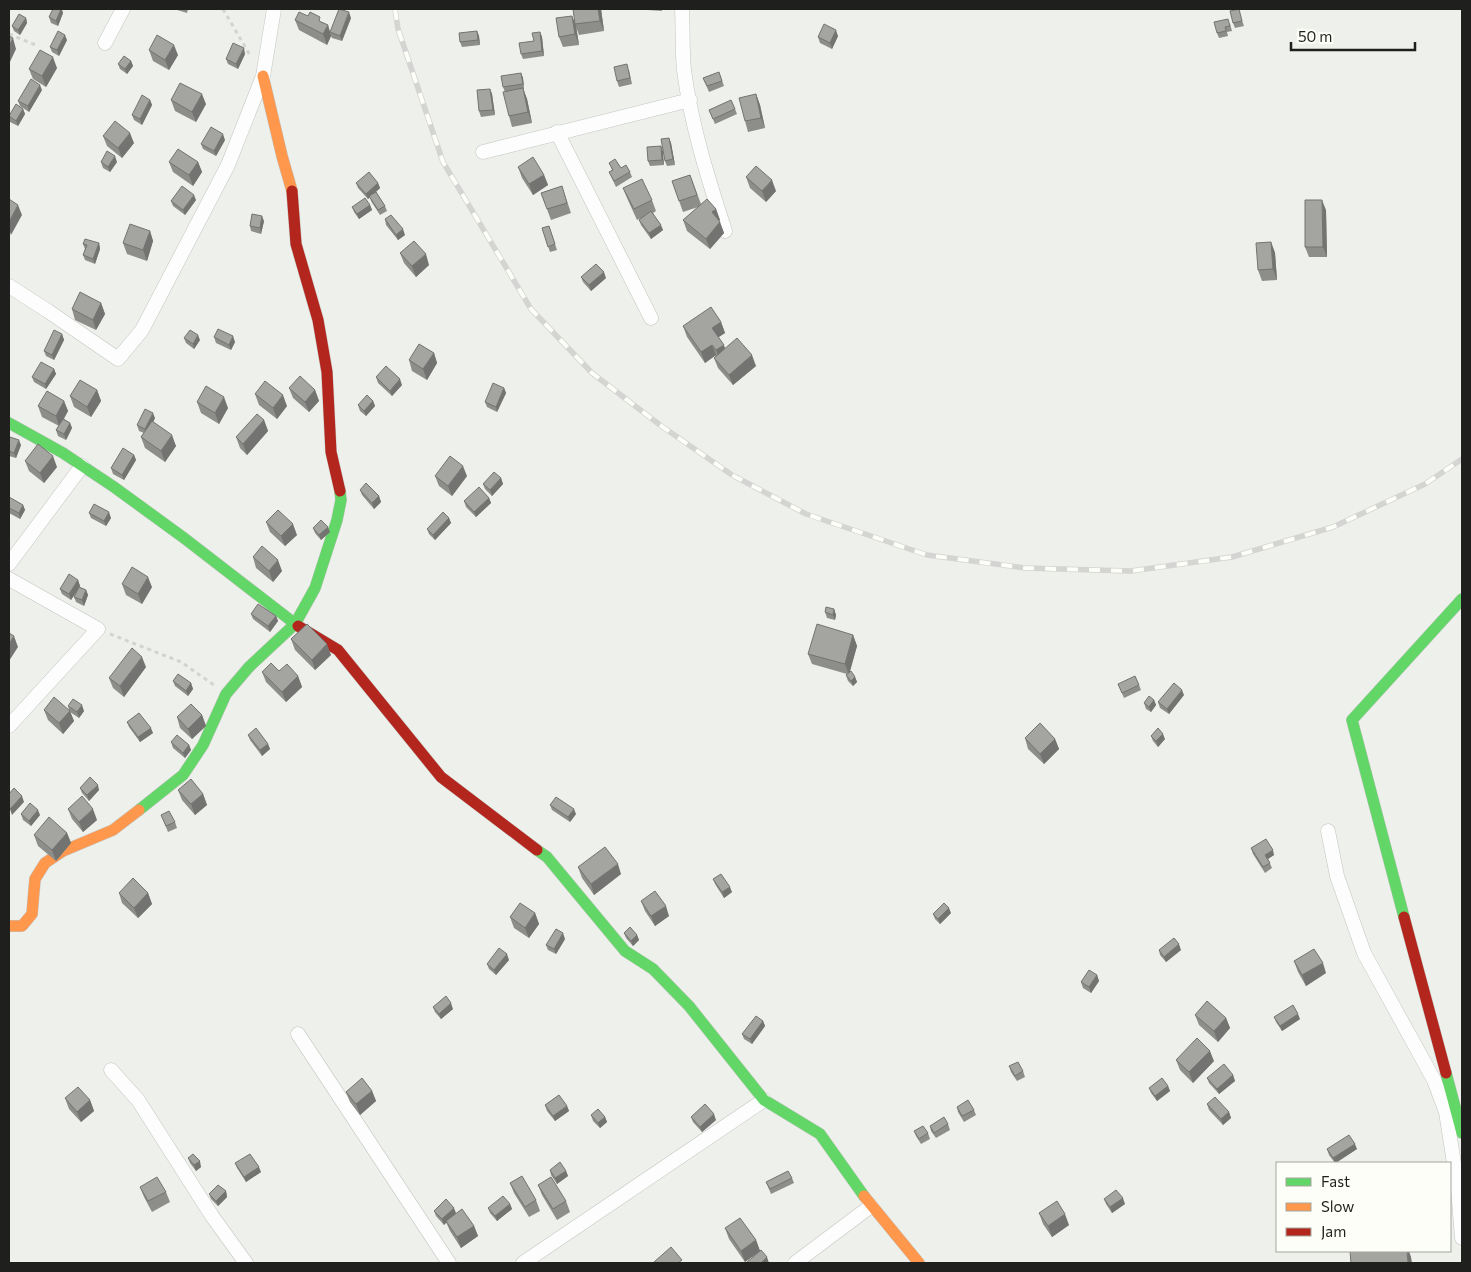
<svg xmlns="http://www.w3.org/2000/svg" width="1471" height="1272" font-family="Commissioner,sans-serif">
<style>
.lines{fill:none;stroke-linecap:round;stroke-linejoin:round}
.street-casing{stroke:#c4c5c2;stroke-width:15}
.fast-casing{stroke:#c4c5c2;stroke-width:12}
.slow-casing{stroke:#c4c5c2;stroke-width:12}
.jam-casing{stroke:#c4c5c2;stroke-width:12}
.path{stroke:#d3d3d2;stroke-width:3;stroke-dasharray:4 4;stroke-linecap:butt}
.street{stroke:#fcfdfc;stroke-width:14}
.fast{stroke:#63d668;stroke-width:11}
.slow{stroke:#ff974d;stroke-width:11}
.jam{stroke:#b3261e;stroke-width:11}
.rail-casing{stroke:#d4d4d3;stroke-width:5.5}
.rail{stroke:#fcfef7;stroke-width:4;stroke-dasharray:11;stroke-linecap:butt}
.wall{fill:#8d8e8a}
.shaded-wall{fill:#737471}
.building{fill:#a4a5a1;stroke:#737471}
</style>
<rect width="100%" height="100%" fill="#eef0eb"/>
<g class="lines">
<defs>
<path id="street" d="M682,9C683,29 682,50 684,70C691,125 708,178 725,231
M105,43L123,9
M557,132L651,318
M483,152L690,100
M9,286L48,311L118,359L142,330L228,165L263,76L274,9
M9,564L82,466
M9,579L98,629L9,726
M1328,831L1337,876L1364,953L1434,1080L1446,1112L1458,1189L1462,1238
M298,1034L449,1263
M111,1070L138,1100L212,1216L246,1263
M523,1263L764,1100
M795,1263L871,1206"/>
<path id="fast" d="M9,423L63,453L114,487L184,538L298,626
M139,810L183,775L203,745L226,694L249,667L295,624L315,588L337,520L341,500L340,491
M537,850L547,857L625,951L653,969L689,1006L764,1100L820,1134L864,1196
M1404,917L1352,720L1462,599
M1446,1073L1462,1133"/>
<path id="slow" d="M263,76L282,156L292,191
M9,926H22L32,914L35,879L45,863L63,851L113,830L139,810
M864,1196L919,1263"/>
<path id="jam" d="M292,191L296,244L318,320L327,372L331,452L340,491
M298,626L338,650L441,777L537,850
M1404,917L1446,1073"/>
</defs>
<use href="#street" class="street-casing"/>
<use href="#fast" class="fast-casing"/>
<use href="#slow" class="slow-casing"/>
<use href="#jam" class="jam-casing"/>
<path class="path" d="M223,9L251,57
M9,34L36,45
M110,634L181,662L214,685"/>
<use href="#street" class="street"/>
<use href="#fast" class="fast"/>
<use href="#slow" class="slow"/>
<use href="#jam" class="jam"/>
<defs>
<path id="rail" d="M395,9L398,29L443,162L531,309L592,373L660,425L732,475L806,514L927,555L1025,568L1131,571L1232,557L1333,527L1425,484L1462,459"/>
</defs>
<use href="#rail" class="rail-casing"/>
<use href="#rail" class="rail"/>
</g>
<path class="wall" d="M53,9H62L63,13L58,26L51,23L49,17Z
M174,9H188L187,13Z
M601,9L604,31L579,35L575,24Z
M647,9H662V11L647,10Z
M1240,15L1244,26L1235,28L1233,23Z
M572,16L576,26L579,45L563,47L559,37Z
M26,18L27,23L20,35L14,31L12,26Z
M351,18L342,41L332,38L331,36L327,45L299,30L295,20L322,22L328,25L330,32Z
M1230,24L1232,31L1227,32L1228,36L1219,38L1217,33Z
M477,31L479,36L480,45L462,47L460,42Z
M540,32L542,37L544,56L523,59L521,54L534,41Z
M838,36L832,49L820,43L818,37Z
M67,40L59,56L52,52L50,47Z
M149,50L178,55L169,70L153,61Z
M245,54L238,69L228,64L226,59Z
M131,61L133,66L127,74L120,69L118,64Z
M57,68L46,87L33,79L29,69Z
M629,70L632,84L619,87L617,81Z
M719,72L724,86L709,92L703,78Z
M521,73L523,78L524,89H523L527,99L532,123L512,127L509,116L505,92L503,87Z
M490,89L492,94L495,115L481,117L479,111Z
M42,90L29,112L20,106L18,101Z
M756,94L760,105L765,128L748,132L745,121Z
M150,100L152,105L142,125L134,120L132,115Z
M171,100L206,104L196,122L175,111Z
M23,109L25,114L18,126L10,122L9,116Z
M735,109L737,114L715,124L709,110Z
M103,136L134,143L122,158L107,146Z
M669,138L671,143L675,165L667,166L665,161Z
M225,140L216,156L203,149L201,144Z
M661,146L664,165L650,166L648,161Z
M101,162H117L110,172L103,168Z
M169,162H198L202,172L193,186L173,172Z
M609,163L630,172L632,177L616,187L609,172L612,170Z
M518,167L544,175L548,185L533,195L522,178Z
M690,175L701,204L716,209L720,220H719L724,233L710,249L687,231L683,220L698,207L683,212L672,181Z
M746,177L776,191L766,202L750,188Z
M356,183H378L380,188L376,192L385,206L387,211L380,215L371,201L370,197L368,199L358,188Z
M562,186L571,213L551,220L541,193Z
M623,188L652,200L656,211L653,213L663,230L651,239L641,225L639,220L641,218L637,220L627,198Z
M196,200L185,215L173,206L171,201Z
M370,205L372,210L359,219L354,212L352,207Z
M1326,210L1327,257H1309L1305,247Z
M385,219L405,235L398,240L386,225Z
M264,221L261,234L251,231L250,226Z
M549,226L557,250L550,252L542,228Z
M150,231L153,241L147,261L127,254L123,243Z
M1271,242L1275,253L1277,280L1262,281L1258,270Z
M99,243L100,249L95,264L85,260L83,255L85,249L83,244Z
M400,253L429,265L416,277L404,263Z
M581,277L606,278L591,291L583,282Z
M101,303L105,314L96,330L75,320L72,309Z
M721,322L725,333L718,337L725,348L756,366L733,385L718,368L714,358L716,355L705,363L687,337L683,326Z
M62,334L64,340L54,360L46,356L44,351Z
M214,337L235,342L231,350L216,343Z
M184,338L200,340L194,349L186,343Z
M434,353L437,363L427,380L412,371L409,360Z
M54,369L56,374L46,389L34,382L32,377Z
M376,377L402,385L392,396L378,383Z
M289,388L315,390L319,401L309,412L293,398Z
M504,388L506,393L497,412L487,407L485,402Z
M97,390L101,401L91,417L74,407L70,396Z
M255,394L287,406L277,419L259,405Z
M64,401L68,411L64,419L70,423L72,428L66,440L58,436L56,430L59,426L42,417L38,406Z
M373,401L375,406L366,416L360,411L358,405Z
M197,402L228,408L219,424L201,413Z
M155,418L153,422L176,446L165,462L145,448L141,437L144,433L139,431L137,425Z
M264,420L268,431L247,455L240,448L236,437Z
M9,439L21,445L16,458L9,456Z
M134,455L136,460L124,480L113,474L111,468Z
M25,461L57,467L44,483L29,471Z
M435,476H467L452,496L439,486Z
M501,478L503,484L492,496L485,489L483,484Z
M360,490L379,496L381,502L374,509L362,495Z
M9,497L23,505L25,510L20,519L9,513Z
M489,498L491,503L476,517L466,507L464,501Z
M89,513L111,518L106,526L91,518Z
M449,518L451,523L435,540L429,534L427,529Z
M266,522L297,535L285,546L270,532Z
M313,528L330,532L321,540L315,533Z
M253,557L282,571L273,582L256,568Z
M78,580L80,586L79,587L86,590L88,595L84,606L76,602L74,597L78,589L71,600L62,594L60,589Z
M122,584L152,587L142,604L126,595Z
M834,609L836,615L835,620L827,618L825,612Z
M251,614L276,616L278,621L270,632L253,619Z
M853,635L857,646L849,673L855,677L857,682L853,686L848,681L846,675L847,674L812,664L808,654Z
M291,639L331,655L315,670L295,650Z
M146,667L124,697L113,688L109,678Z
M279,671L298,676L302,687L286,702L266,682L262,672Z
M173,681L191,683L193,689L188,696L175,686Z
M1118,684L1139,685L1141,690L1124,698Z
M1184,695L1169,714L1160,708L1158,702Z
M1154,700L1156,705L1151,712L1146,709L1144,703Z
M68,706L84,711L79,718L70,712L74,721L63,734L48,720L44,710H69Z
M202,715L206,726L192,739L180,728L177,717Z
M127,722L153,733L140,742L129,727Z
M248,735L268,744L270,749L262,756L250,740Z
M1151,736L1165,739L1158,747L1153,741Z
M1025,738L1055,739L1059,749L1044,764L1028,749Z
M171,742L189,745L191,750L185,758L173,748Z
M80,788L99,790L89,801L82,793Z
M178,790L203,794L207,805L195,815L182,800Z
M550,805L576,814L570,822L552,810Z
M68,809L97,820L83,832L72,819Z
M21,814L40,815L31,826L23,820Z
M161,815L175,822L177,828L168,832Z
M67,833L71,843L56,861L38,846L34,835Z
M1251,848L1274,855L1268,859L1272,868L1265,873L1253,854Z
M578,867L621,874L594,895L582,878Z
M713,879L732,892L724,898L715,884Z
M119,893H148L152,904L138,918L122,903Z
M641,901L669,916L655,926L645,911Z
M535,913L539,924L529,938L514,928L510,917Z
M951,913L940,924L935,919L933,914Z
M624,933L637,935L639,940L633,946L626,938Z
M565,939L556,954L548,950L546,945Z
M1159,950H1181L1166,962L1160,955Z
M509,960L496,975L489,969L487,964Z
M1294,961L1326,973L1306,986L1298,972Z
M1097,975L1099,981L1091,993L1083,988L1081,982Z
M433,1007L453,1009L441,1019L435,1012Z
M1195,1015L1226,1018L1230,1028L1218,1042L1199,1025Z
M1274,1017L1300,1019L1282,1031L1276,1022Z
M763,1021L765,1026L752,1044L744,1039L742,1034Z
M1176,1060L1214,1061L1193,1083L1180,1070Z
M1009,1066L1023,1071L1025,1077L1017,1081L1011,1072Z
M1233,1075L1235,1081L1219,1094L1209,1083L1207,1078Z
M1168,1086L1170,1091L1157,1101L1151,1093L1149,1088Z
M372,1091L376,1101L360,1115L350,1102L346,1092Z
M65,1098L90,1100L94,1111L81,1122L69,1109Z
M1207,1104L1229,1112L1231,1118L1223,1125L1209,1110Z
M545,1105L567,1106L569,1111L555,1121L547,1111Z
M957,1107L974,1110L976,1115L964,1122L958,1112Z
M591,1115L605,1117L607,1122L600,1128L593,1121Z
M691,1117L716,1120L702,1132L693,1122Z
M948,1124L950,1130L936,1138L931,1131L930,1126Z
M914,1131L928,1133L930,1139L921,1144L916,1136Z
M1327,1149H1357L1336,1163H1335L1329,1155Z
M188,1158L201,1167L196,1171L190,1163Z
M235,1163L261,1172L246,1182L237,1168Z
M550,1170L566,1171L568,1176L557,1184L551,1175Z
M792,1178L794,1183L771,1194L766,1182Z
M510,1183L536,1200L540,1211L529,1217L514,1193Z
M538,1185L566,1201L570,1212L557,1220L542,1195Z
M140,1187L166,1192L170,1202L152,1212L144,1197Z
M226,1191L227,1197L218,1206L211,1199L209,1194Z
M1104,1199L1125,1204L1112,1213L1106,1204Z
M510,1204L512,1209L497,1221L490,1213L488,1208Z
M434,1211L456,1213L452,1217L474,1226L478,1236L461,1248L450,1231L446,1222L444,1225L436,1216Z
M1039,1213L1069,1225L1052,1237L1043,1224Z
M725,1228L756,1240L760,1251L769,1263H746L760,1251L745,1262L729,1239Z"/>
<path class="shaded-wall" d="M61,9L63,13L58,26L56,21Z
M598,9H601L604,31L600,21Z
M349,12L351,18L342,41L340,36Z
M572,16L576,26L579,45L575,34Z
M26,18L27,23L20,35L18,30Z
M328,25L331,36L327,45L323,34Z
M836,30L838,36L832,49L830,43Z
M477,31L479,36L480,45L478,40Z
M540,32L542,37L544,56L542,51Z
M65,35L67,40L59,56L57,50Z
M13,38L16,49L9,64V46Z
M174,45L178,55L169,70L165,60Z
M244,48L245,54L238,69L236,64Z
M53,57L57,68L46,87L42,76Z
M131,61L133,66L127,74L125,69Z
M521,73L523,78L524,89L523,84Z
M40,85L42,90L29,112L28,106Z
M523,88L527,99L532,123L528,112Z
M490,89L492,94L495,115L493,110Z
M202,94L206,104L196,122L192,112Z
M756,94L760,105L765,128L761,118Z
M150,100L152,105L142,125L140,119Z
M23,109L25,114L18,126L16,121Z
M130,133L134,143L122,158L118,148Z
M223,134L225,140L216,156L214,151Z
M669,138L671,143L675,165L673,159Z
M661,146L663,151L664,165L662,160Z
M115,156L117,162L110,172L108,167Z
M198,162L202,172L193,186L189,175Z
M544,175L548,185L533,195L529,184Z
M772,180L776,191L766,202L762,191Z
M378,183L380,188L368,199L366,194Z
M194,195L196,200L185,215L183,210Z
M1322,200L1326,210L1327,257L1323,247Z
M18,205L22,215L11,235L9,229V222Z
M370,205L372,210L359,219L357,214Z
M716,209L720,220L716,223L712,212Z
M262,216L264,221L261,234L260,228Z
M720,222L724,233L710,249L706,239Z
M661,225L663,230L651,239L649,233Z
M403,229L405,235L398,240L396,235Z
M150,231L153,241L147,261L143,250Z
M1271,242L1275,253L1277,280L1273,269Z
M99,243L100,249L95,264L93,259Z
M426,254L429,265L416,277L412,266Z
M604,272L606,278L591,291L589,285Z
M101,303L105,314L96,330L93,320Z
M721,322L725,333L716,339L712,328Z
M62,334L64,340L54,360L52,355Z
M198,335L200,340L194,349L193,344Z
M233,336L235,342L231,350L229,345Z
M712,345L716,355L705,363L701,352Z
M724,345L727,356L720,361L716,350Z
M434,353L437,363L427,380L423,369Z
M752,355L756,366L733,385L729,375Z
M54,369L56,374L46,389L45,384Z
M400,379L402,385L392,396L390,391Z
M504,388L506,393L497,412L496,407Z
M97,390L101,401L91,417L87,407Z
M315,390L319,401L309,412L305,402Z
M283,395L287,406L277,419L273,408Z
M224,397L228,408L219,424L215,413Z
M64,401L68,411L59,426L56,416Z
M373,401L375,406L366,416L364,411Z
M153,413L155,418L147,435L145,429Z
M264,420L268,431L247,455L243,444Z
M70,423L72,428L66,440L64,434Z
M172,435L176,446L165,462L161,451Z
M19,440L21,445L16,458L14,453Z
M134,455L136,460L124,480L122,475Z
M53,456L57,467L44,483L40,473Z
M463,466L467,476L452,496L448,486Z
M501,478L503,484L492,496L490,490Z
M379,496L381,502L374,509L372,503Z
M489,498L491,503L476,517L474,512Z
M23,505L25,510L20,519L19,513Z
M109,512L111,518L106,526L104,521Z
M449,518L451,523L435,540L433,535Z
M293,524L297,535L285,546L281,536Z
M328,527L330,532L321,540L319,535Z
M278,560L282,571L273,582L269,571Z
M148,577L152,587L142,604L138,594Z
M78,580L80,586L71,600L69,594Z
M86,590L88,595L84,606L82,600Z
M834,609L836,615L835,620L833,615Z
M276,616L278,621L270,632L268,626Z
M853,635L857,646L849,675L845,664Z
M14,636L18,647L9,661V644Z
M327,644L331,655L315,670L312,660Z
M142,657L146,667L124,697L120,686Z
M298,676L302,687L286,702L282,692Z
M855,677L857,682L853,686L851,681Z
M191,683L193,689L188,696L186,691Z
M1182,690L1184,695L1169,714L1167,709Z
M1154,700L1156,705L1151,712L1149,707Z
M82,705L84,711L79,718L77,712Z
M70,711L74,721L63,734L59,723Z
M202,715L206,726L192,739L188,729Z
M151,728L153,733L140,742L138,737Z
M1163,734L1165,739L1158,747L1156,741Z
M1055,739L1059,749L1044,764L1040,754Z
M268,744L270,749L262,756L260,750Z
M189,745L191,750L185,758L183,753Z
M98,785L99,790L89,801L87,795Z
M203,794L207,805L195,815L191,804Z
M22,796L24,802L12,815L10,809Z
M93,809L97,820L83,832L79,822Z
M574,809L576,814L570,822L568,817Z
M38,810L40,815L31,826L29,821Z
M67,833L71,843L56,861L52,850Z
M1273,850L1274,855L1266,860L1265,855Z
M618,864L621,874L594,895L591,884Z
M730,887L732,892L724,898L722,892Z
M148,893L152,904L138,918L134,908Z
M666,906L669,916L655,926L651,916Z
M949,908L951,913L940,924L938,919Z
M535,913L539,924L529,938L525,928Z
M563,933L565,939L556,954L554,949Z
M637,935L639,940L633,946L631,941Z
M1179,944L1181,950L1166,962L1164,957Z
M507,954L509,960L496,975L494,970Z
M1323,963L1326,973L1306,986L1302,975Z
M1097,975L1099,981L1091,993L1089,987Z
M451,1003L453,1009L441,1019L439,1014Z
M1298,1014L1300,1019L1282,1031L1280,1026Z
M1226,1018L1230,1028L1218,1042L1214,1031Z
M763,1021L765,1026L752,1044L750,1039Z
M1210,1051L1214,1061L1193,1083L1189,1072Z
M1233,1075L1235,1081L1219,1094L1217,1089Z
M1168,1086L1170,1091L1157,1101L1155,1096Z
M372,1091L376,1101L360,1115L356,1104Z
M90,1100L94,1111L81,1122L77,1112Z
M567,1106L569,1111L555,1121L553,1116Z
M1229,1112L1231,1118L1223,1125L1221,1119Z
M714,1114L716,1120L702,1132L700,1127Z
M605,1117L607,1122L600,1128L598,1123Z
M1355,1144L1357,1149L1335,1163L1333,1158Z
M200,1161L201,1167L196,1171L194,1165Z
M259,1167L261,1172L246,1182L244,1177Z
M566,1171L568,1176L557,1184L555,1178Z
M226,1191L227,1197L218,1206L216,1201Z
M1123,1198L1125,1204L1112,1213L1110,1207Z
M510,1204L512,1209L497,1221L495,1216Z
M454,1208L456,1213L444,1225L442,1219Z
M1065,1214L1069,1225L1052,1237L1048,1226Z
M474,1226L478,1236L461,1248L457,1237Z
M756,1240L760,1251L745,1262L741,1251Z
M1407,1251H1409L1411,1257L1412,1263H1408Z
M767,1257L769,1263H761Z"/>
<path class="building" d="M53,9H61L56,21L49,17Z
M339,9L349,12L340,36L330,32Z
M573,9H598L600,21L575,24Z
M1239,9L1242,21L1233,23L1230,11Z
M299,12L308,16L310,12L320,17L319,21L328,25L323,34L295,20Z
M19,14L26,18L18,30L12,26Z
M572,16L575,34L559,37L556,18Z
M1228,19L1230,26L1225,27L1226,31L1217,33L1214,22Z
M824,24L836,30L830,43L818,37Z
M58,31L65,35L57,50L50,47Z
M477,31L478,40L460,42L459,33Z
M540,32L542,51L521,54L519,43L534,41L532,33Z
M157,35L174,45L165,60L149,50Z
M9,36L13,38L9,46Z
M233,43L244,48L236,64L226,59Z
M40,50L53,57L42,76L29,69Z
M124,56L131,61L125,69L118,64Z
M627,64L630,78L617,81L614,67Z
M719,72L722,81L707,86L703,78Z
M521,73L523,84L503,87L501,76Z
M31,79L40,85L28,106L18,101Z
M180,83L202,94L192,112L171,100Z
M523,88L528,112L509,116L503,92Z
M490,89L493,110L479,111L477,90Z
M756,94L761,118L745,121L739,98Z
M142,95L150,100L140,119L132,115Z
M731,100L735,109L713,119L709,110Z
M16,104L23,109L16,121L9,116Z
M115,121L130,133L118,148L103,136Z
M211,127L223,134L214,151L201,144Z
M669,138L673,159L665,161L661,139Z
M661,146L662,160L648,161L647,147Z
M178,149L198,162L189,175L169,162Z
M107,151L115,156L108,167L101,162Z
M533,157L544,175L529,184L518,167Z
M615,159L621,168L626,165L630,172L614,181L609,172L613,170L609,163Z
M756,166L772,180L762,191L746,177Z
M369,172L378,183L366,194L356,183Z
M690,175L697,195L679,201L672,181Z
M642,179L652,200L634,209L623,188Z
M182,186L194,195L183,210L171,201Z
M562,186L567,203L547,209L541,193Z
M376,192L385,206L378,210L369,196Z
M365,198L370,205L357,214L352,207Z
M9,199L18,205L9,222Z
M707,199L716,209L712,212L720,222L706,239L683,220Z
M1305,200H1322L1323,247H1305Z
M651,211L661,225L649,233L639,220Z
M252,214L262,216L260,228L250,226Z
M391,215L403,229L396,235L385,219Z
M130,224L150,231L143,250L123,243Z
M549,226L555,244L548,247L542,228Z
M85,239L99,243L93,259L83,255L87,245L83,244Z
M414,241L426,254L412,266L400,253Z
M1271,242L1273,269L1258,270L1256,243Z
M596,264L604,272L589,285L581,277Z
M80,292L101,303L93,320L72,309Z
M711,307L721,322L712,328L724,345L716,350L712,345L701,352L683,326Z
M218,329L233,336L229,345L214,337Z
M54,330L62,334L52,355L44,351Z
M190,330L198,335L193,344L184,338Z
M737,338L752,355L729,375L714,358Z
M419,344L434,353L423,369L409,360Z
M41,362L54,369L45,384L32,377Z
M386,366L400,379L390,391L376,377Z
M300,376L315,390L305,402L289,388Z
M80,380L97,390L87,407L70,396Z
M265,381L283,395L273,408L255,394Z
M493,383L504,388L496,407L485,402Z
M206,386L224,397L215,413L197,402Z
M47,391L64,401L56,416L38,406Z
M367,395L373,401L364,411L358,405Z
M145,409L153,413L145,429L137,425Z
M257,414L264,420L243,444L236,437Z
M63,419L70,423L64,434L56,430Z
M152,421L172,435L161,451L141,437Z
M10,437L19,440L14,453L9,451V439Z
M38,444L53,456L40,473L25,461Z
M123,448L134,455L122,475L111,468Z
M450,456L463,466L448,486L435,476Z
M494,472L501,478L490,490L483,484Z
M366,483L379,496L372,503L360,490Z
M479,487L489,498L474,512L464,501Z
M9,497L23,505L19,513L9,508Z
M94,504L109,512L104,521L89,513Z
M278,510L293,524L281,536L266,522Z
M443,512L449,518L433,535L427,529Z
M321,520L328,527L319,535L313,528Z
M262,546L278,560L269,571L253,557Z
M132,567L148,577L138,594L122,584Z
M69,574L78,580L69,594L60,589Z
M79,587L86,590L82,600L74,597Z
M258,604L276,616L268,626L251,614Z
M826,607L834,609L833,615L825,612Z
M307,624L327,644L312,660L291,639Z
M817,624L853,635L845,664L808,654Z
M9,633L14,636L9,644Z
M132,648L142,657L120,686L109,678Z
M271,663L279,671L287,664L298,676L282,692L262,672Z
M851,671L855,677L851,681L846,675Z
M178,674L191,683L186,691L173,681Z
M1135,676L1139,685L1122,693L1118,684Z
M1174,683L1182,690L1167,709L1158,702Z
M1149,696L1154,700L1149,707L1144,703Z
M54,697L70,711L59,723L44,710Z
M73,699L82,705L77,712L68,706Z
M191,704L202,715L188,729L177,717Z
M139,713L151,728L138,737L127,722Z
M1040,723L1055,739L1040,754L1025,738Z
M256,728L268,744L260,750L248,735Z
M1158,728L1163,734L1156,741L1151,736Z
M177,735L189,745L183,753L171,742Z
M90,777L98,785L87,795L80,788Z
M191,779L203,794L191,804L178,790Z
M14,788L22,796L10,809L9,808V794Z
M82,796L93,809L79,822L68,809Z
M556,797L574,809L568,817L550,805Z
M30,803L38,810L29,821L21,814Z
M169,811L175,822L166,826L161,815Z
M49,817L67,833L52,850L34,835Z
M1266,839L1273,850L1265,855L1270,863L1263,867L1251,848Z
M605,847L618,864L591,884L578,867Z
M721,874L730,887L722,892L713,879Z
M133,878L148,893L134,908L119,893Z
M655,891L666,906L651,916L641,901Z
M520,903L535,913L525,928L510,917Z
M944,903L949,908L938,919L933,914Z
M630,927L637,935L631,941L624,933Z
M556,929L563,933L554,949L546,945Z
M1174,938L1179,944L1164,957L1159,950Z
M499,948L507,954L494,970L487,964Z
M1314,949L1323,963L1302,975L1294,961Z
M1089,970L1097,975L1089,987L1081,982Z
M446,996L451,1003L439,1014L433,1007Z
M1207,1001L1226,1018L1214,1031L1195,1015Z
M1293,1005L1298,1014L1280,1026L1274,1017Z
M756,1016L763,1021L750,1039L742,1034Z
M1197,1038L1210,1051L1189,1072L1176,1060Z
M1018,1062L1023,1071L1015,1076L1009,1066Z
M1224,1064L1233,1075L1217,1089L1207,1078Z
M362,1078L372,1091L356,1104L346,1092Z
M1162,1078L1168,1086L1155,1096L1149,1088Z
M78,1087L90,1100L77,1112L65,1098Z
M559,1095L567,1106L553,1116L545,1105Z
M1215,1097L1229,1112L1221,1119L1207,1104Z
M968,1100L974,1110L962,1116L957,1107Z
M705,1104L714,1114L700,1127L691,1117Z
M598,1109L605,1117L598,1123L591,1115Z
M944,1117L948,1124L934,1133L930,1126Z
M923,1126L928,1133L919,1139L914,1131Z
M1349,1135L1355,1144L1333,1158L1327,1149Z
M193,1154L200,1161L194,1165L188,1158Z
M250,1154L259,1167L244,1177L235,1163Z
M560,1162L566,1171L555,1178L550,1170Z
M788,1171L792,1178L770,1189L766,1182Z
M522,1176L536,1200L525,1207L510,1183Z
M157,1177L166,1192L148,1201L140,1187Z
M551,1177L566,1201L553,1209L538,1185Z
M218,1185L226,1191L216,1201L209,1194Z
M1116,1190L1123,1198L1110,1207L1104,1199Z
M503,1196L510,1204L495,1216L488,1208Z
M446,1199L454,1208L442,1219L434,1211Z
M1057,1201L1065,1214L1048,1226L1039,1213Z
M462,1209L474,1226L457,1237L446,1221Z
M740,1218L756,1240L741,1251L725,1228Z
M671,1247L682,1260L678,1263H655L654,1262Z
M761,1250L767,1257L761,1263H746Z
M1350,1251H1407L1408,1263H1351Z"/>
<rect width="1471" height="1272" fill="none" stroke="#1f201d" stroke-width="20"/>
<rect x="1276" y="1162" width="175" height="90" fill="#fcfef7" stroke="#a4a5a0"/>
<rect x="1286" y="1178" width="25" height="8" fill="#63d668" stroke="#a4a5a0"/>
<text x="1321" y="1187" font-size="15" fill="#1f201d">Fast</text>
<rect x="1286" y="1203" width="25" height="8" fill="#ff974d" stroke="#a4a5a0"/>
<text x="1321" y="1212" font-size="15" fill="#1f201d">Slow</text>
<rect x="1286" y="1228" width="25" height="8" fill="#b3261e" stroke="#a4a5a0"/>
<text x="1321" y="1237" font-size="15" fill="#1f201d">Jam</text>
<path d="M1291 42v8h124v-8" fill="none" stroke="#1f201d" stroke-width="2.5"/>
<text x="1298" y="42" font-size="15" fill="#1f201d" stroke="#fcfef7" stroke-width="4" paint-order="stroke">50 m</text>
</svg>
